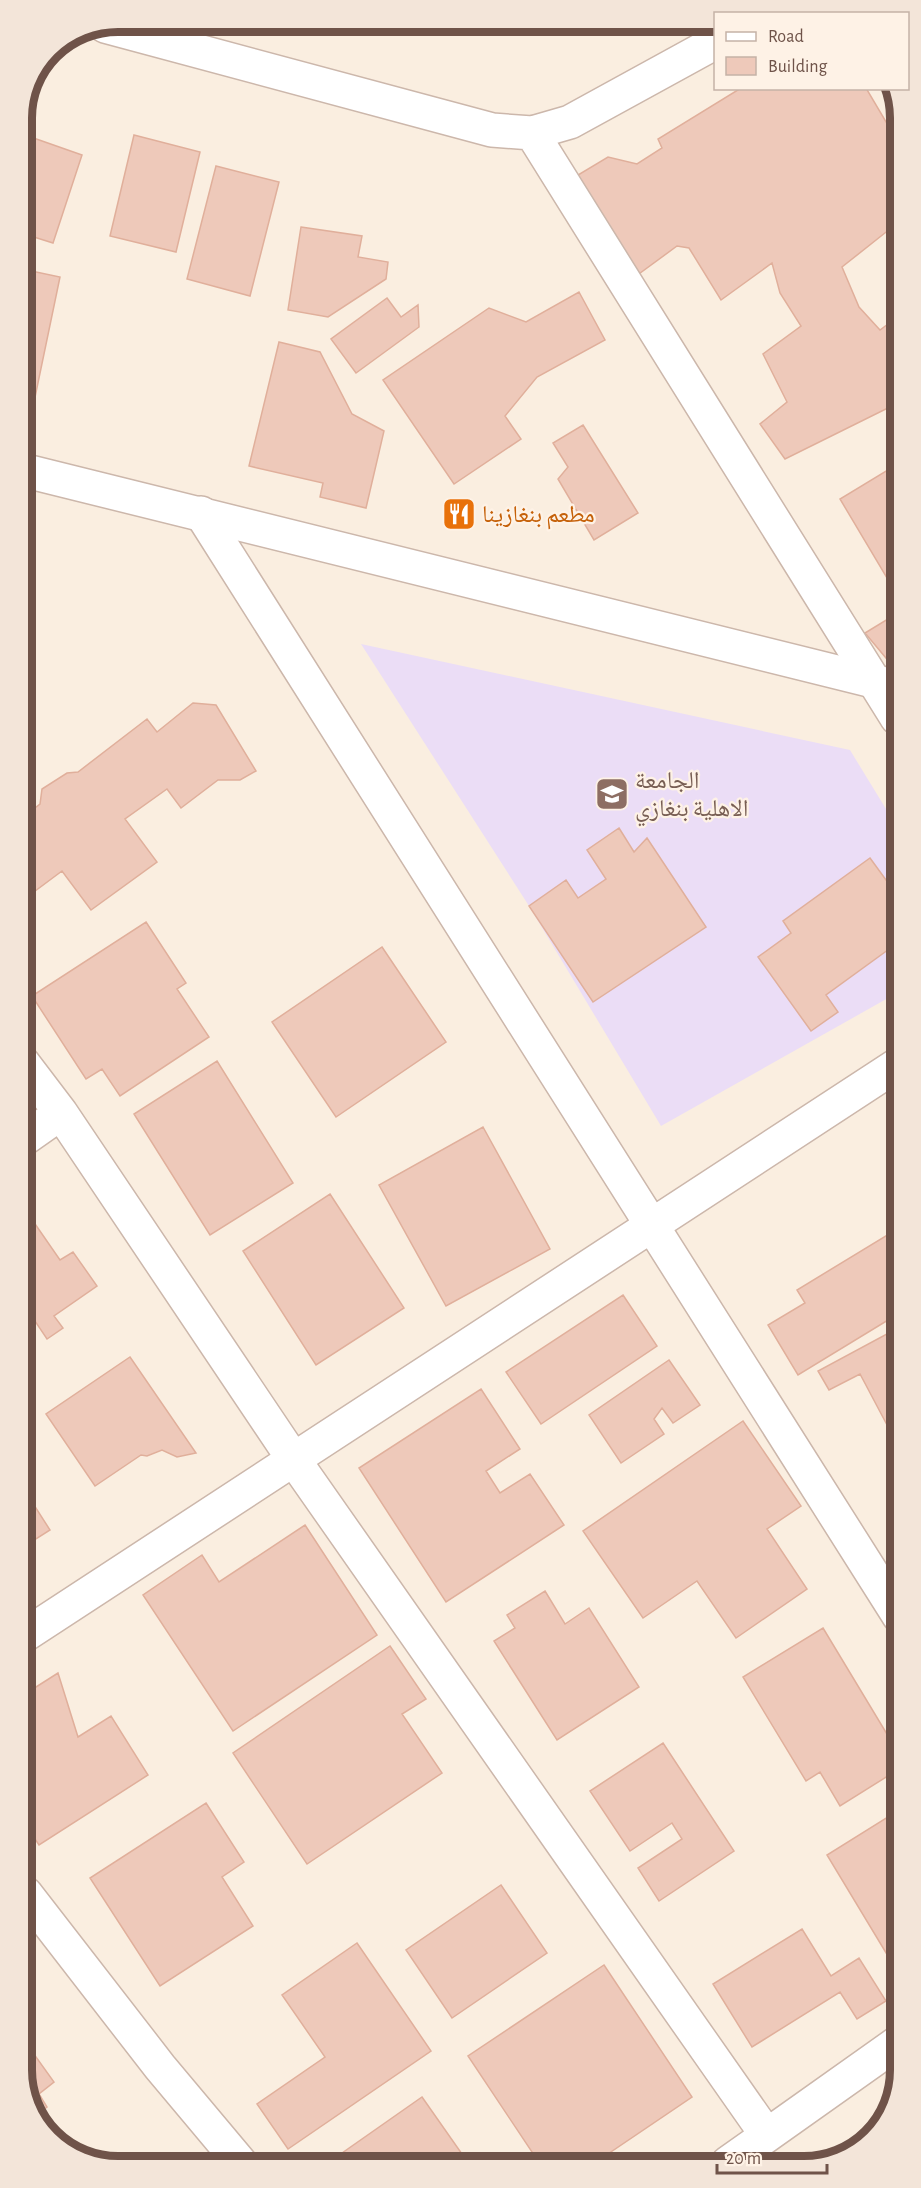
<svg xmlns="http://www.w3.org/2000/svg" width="921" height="2188" font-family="'Alegreya Sans','Noto Naskh Arabic',sans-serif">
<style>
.education{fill:#ebddf6}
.building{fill:#eec9ba;stroke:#e0af9b;stroke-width:1.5}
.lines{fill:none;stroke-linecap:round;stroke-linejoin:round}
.minor-casing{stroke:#ccb7ab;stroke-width:36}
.tertiary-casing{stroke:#ccb7ab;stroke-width:36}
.minor{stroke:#fff;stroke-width:33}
.tertiary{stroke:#fff;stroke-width:33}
.labels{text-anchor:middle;stroke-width:4.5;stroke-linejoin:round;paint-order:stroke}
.food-label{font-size:24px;fill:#c56008;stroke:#fef2e6;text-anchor:start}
.education-label{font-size:24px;fill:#785e54;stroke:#fef2e6;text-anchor:start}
.rim{fill:none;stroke:#6f5349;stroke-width:8}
</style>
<rect width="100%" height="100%" fill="#faeee0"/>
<path class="education" d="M361,644L850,750L897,827V993L661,1126L529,906Z"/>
<path class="building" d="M384,21H424L423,28Z
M741,88H866L895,137V225L842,267L859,307L880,330L896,318V404L785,459L760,424L787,402L763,354L801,326L780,293L772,263L721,300L689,248L677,246L632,279L568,181L608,157L637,164L662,148L658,139Z
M25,135L82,155L53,243L21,233V146Z
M134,135L200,152L176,252L110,236Z
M216,166L279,182L250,296L187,279Z
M301,227L362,236L358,257L388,262L386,279L328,317L288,310Z
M22,269L60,277L28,431L22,430Z
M579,292L605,340L537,377L505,416L521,439L454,484L383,380L489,308L526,322Z
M387,298L401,317L418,305L419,327L356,373L331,339Z
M279,342L320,352L352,414L384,431L366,508L320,497L323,483L249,466Z
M583,425L638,513L594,540L558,479L568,467L553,443Z
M896,465V572L887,578L840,499Z
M896,614V665L891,664L865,633Z
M193,703L216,705L256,771L240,780H218L181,808L167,789L125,819L157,862L91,910L62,871L23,900V817L40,804L42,789L67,773L78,772L147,719L157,732Z
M619,828L634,852L647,838L706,927L593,1002L529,906L566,880L578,898L606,879L587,850Z
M870,858L897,895V954L892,947L826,995L838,1012L811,1031L758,957L791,933L783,921Z
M146,922L186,983L177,989L209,1037L120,1096L102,1069L86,1079L32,996Z
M382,947L446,1042L336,1117L272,1022Z
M217,1061L293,1183L210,1235L134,1114Z
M483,1127L550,1249L446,1306L379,1185Z
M330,1194L404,1308L316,1365L243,1251Z
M24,1208L60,1260L73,1252L97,1286L54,1316L63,1328L47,1339L33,1318L24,1325Z
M889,1234L898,1249V1314L798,1375L768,1325L805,1303L797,1290Z
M623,1295L657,1346L541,1424L506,1372Z
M898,1328V1438L895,1440L860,1374L829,1390L818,1371Z
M130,1357L196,1453L177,1457L162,1450L147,1456L141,1455L95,1486L46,1414Z
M669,1360L700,1405L673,1423L662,1408L654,1419L664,1434L621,1463L589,1415Z
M481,1389L520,1449L486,1471L500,1493L530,1474L564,1525L446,1602L359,1468Z
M743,1421L801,1506L767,1529L807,1589L736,1638L697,1581L643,1618L583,1531Z
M25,1491L50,1530L25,1546Z
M305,1525L377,1635L233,1731L143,1595L202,1555L219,1582Z
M545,1591L565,1624L589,1608L639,1687L557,1740L494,1641L515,1628L507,1615Z
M823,1628L899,1754V1769L840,1806L820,1772L806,1781L743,1677Z
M390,1646L426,1699L402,1714L442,1773L307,1864L233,1753Z
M58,1673L78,1737L111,1716L148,1775L39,1845L25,1824V1694Z
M663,1743L734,1851L659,1901L638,1868L682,1839L672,1823L630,1851L590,1791Z
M206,1803L244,1862L222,1877L253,1926L160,1986L90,1878Z
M899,1810L900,1976L827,1855Z
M501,1885L547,1953L452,2018L406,1950Z
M802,1929L831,1976L859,1958L886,2001L857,2019L840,1992L752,2047L713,1984Z
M357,1943L431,2051L288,2149L257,2104L325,2057L282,1995Z
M604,1965L692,2097L593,2164H540L468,2056Z
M26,2043L54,2082L39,2094L47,2107L36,2115L26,2101Z
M422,2097L469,2164L325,2165Z"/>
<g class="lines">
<defs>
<path id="minor" d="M105,26L492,130L532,133L570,122L716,42
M532,133L897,718
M201,513L899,1616
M23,1063L61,1113L294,1460L766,2134
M24,1139L61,1113
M25,1635L897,1065
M26,1894L160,2067L243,2166
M728,2163L900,2041"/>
<path id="tertiary" d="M22,470L897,687"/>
</defs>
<use href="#minor" class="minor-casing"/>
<use href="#tertiary" class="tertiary-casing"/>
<use href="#minor" class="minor"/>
<use href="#tertiary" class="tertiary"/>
</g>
<defs>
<symbol id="restaurant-square" viewBox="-11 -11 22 22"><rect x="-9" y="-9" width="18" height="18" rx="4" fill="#e8710a" stroke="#fef2e6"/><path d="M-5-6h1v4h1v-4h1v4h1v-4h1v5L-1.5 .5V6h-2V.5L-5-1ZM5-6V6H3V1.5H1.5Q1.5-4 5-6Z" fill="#fff"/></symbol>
<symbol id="university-square" viewBox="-11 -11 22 22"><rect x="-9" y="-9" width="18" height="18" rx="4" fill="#8d6e63" stroke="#fef2e6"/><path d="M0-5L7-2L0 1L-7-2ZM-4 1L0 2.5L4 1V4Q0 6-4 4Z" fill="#fff"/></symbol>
</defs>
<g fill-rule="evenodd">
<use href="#restaurant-square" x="440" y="495" width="38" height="38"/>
<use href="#university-square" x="593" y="775" width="38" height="38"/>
</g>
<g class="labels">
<g class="food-label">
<text x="482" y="522">مطعم بنغازينا</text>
</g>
<g class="education-label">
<text x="635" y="788">الجامعة<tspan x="635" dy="28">الاهلية بنغازي</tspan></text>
</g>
</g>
<path d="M0 0H921V2188H0ZM118 32H804A86 86 0 0 1 890 118V2070A86 86 0 0 1 804 2156H118A86 86 0 0 1 32 2070V118A86 86 0 0 1 118 32Z" fill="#f3e5d9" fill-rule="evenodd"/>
<path class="rim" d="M118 32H804A86 86 0 0 1 890 118V2070A86 86 0 0 1 804 2156H118A86 86 0 0 1 32 2070V118A86 86 0 0 1 118 32Z"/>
<rect x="714" y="12" width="195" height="78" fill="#fef2e6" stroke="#c5b2a7" stroke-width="1.5"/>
<rect x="726" y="32" width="30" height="9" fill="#ffffff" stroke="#c5b2a7" stroke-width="1.5"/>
<text x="768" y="42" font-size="18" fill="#6f5349">Road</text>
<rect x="726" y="57" width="30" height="18" fill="#eec9ba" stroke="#c5b2a7" stroke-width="1.5"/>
<text x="768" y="72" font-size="18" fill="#6f5349">Building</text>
<path d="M717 2164v9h110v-9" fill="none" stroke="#6f5349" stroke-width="3"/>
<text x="726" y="2164" font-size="18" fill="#6f5349" stroke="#fef2e6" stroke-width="4.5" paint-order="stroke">20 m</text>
</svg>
